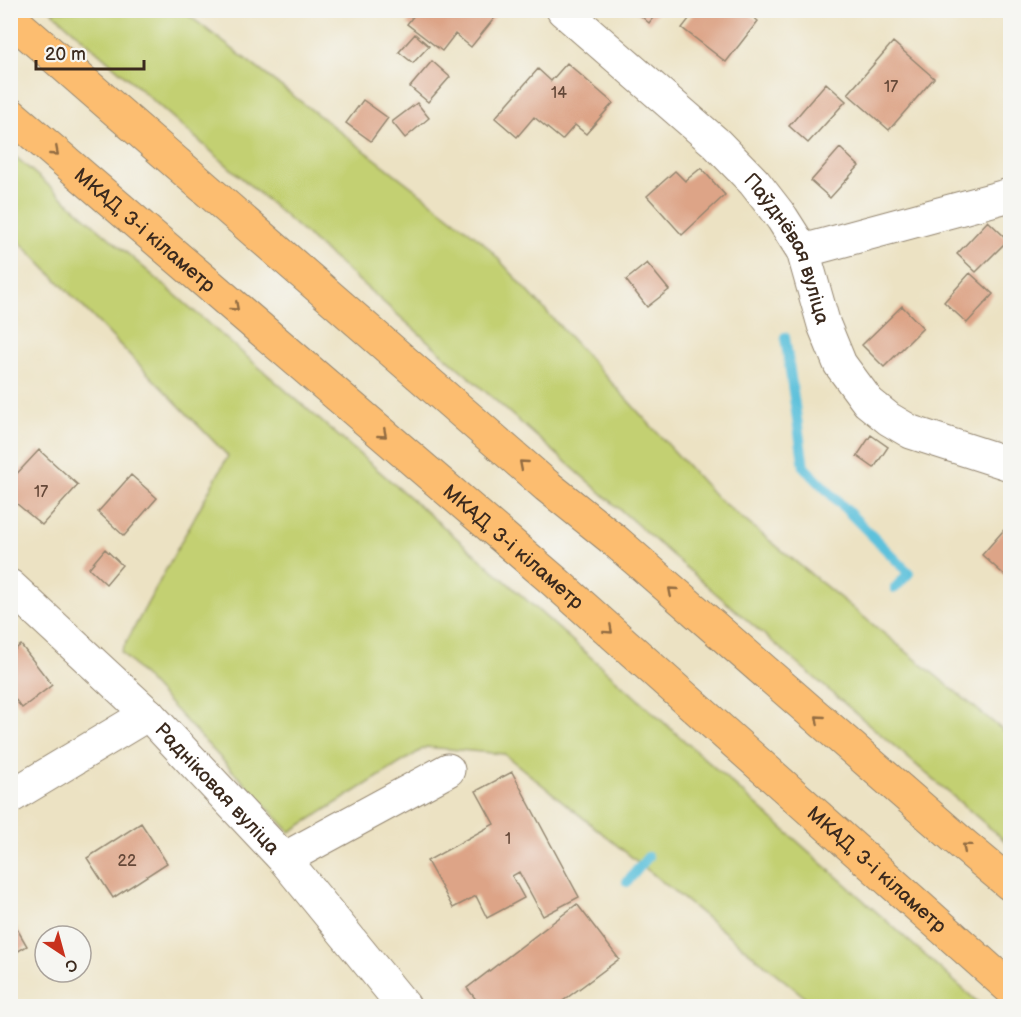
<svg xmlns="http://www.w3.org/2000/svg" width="1021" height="1017" font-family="'Balsamiq Sans',sans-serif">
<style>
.green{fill:#c3d072;stroke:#7f7d48;stroke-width:1.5}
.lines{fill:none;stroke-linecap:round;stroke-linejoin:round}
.stream{stroke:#5dc1db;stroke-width:10}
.building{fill:#dda487}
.minor-casing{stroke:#948670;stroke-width:35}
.highway-casing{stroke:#948670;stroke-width:35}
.minor{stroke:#fff;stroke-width:33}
.highway{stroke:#fcbd6f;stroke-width:33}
.oneway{stroke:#926c42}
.labels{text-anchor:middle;stroke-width:4.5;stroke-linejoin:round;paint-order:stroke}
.number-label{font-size:16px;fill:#644838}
.street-label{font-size:20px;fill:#3b2a1e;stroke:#f6f6f2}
</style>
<rect width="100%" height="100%" fill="#f6f6f2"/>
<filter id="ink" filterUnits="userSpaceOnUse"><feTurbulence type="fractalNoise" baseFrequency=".0167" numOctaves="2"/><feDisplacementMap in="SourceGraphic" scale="12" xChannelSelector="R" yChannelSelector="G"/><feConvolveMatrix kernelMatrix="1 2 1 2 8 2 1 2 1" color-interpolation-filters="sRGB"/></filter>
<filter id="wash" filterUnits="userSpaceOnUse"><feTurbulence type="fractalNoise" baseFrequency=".008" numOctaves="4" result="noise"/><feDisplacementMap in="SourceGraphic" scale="24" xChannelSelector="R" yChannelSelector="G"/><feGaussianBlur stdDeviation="1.35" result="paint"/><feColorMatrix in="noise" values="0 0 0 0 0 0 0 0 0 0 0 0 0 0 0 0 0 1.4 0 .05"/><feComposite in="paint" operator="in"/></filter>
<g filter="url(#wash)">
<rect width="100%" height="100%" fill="#ece2c3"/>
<path class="green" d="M51,11H183L482,241L716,497L1010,736V845L713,591Z
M10,152L475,554L982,1006H816L504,754L426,747L290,832L121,652L228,456L11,233Z"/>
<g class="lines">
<path class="stream" d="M785,337L804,467L909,573L895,588
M627,882L648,857"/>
</g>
<g id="blocks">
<path class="building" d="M418,10H501L471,47L455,34L442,51L407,24Z
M634,10H659L649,23Z
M696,10H745L758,21L726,62L682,28Z
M415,34L429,46L413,63L399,52Z
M893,42L934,78L889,130L848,94Z
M432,61L450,77L428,102L410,87Z
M567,63L613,103L586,134L575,125L562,140L534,117L517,137L495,118L538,69L551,81Z
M826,83L846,101L808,143L789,126Z
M363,100L388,118L371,141L346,123Z
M417,103L429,118L405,138L392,122Z
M840,148L859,166L830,198L811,181Z
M701,168L725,195L682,235L647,196L675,171L685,181Z
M988,221L1008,240L976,272L957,254Z
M647,263L669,290L647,307L626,280Z
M970,273L993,294L967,323L944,302Z
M902,306L923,328L884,367L862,345Z
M871,435L888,447L874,468L857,456Z
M39,450L78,485L42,525L10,498V481Z
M131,475L157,498L124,536L98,512Z
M1010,523V580L982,555Z
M105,549L122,565L106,584L89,568Z
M21,645L52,685L22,708L10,693V653Z
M512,772L579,897L543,916L519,872L512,876L524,898L487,918L476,896L453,908L427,861L494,824L476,791Z
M141,823L167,863L113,898L87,858Z
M577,904L619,959L556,1006H481L467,988Z
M10,917L27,946L10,956Z"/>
</g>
</g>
<g filter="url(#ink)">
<use href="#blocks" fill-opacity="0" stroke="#948670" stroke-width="1.5"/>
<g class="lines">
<defs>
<g id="minor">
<path id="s1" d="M563,10L716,143L754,182L782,218L803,251L824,325L840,364L868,402L889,419L911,432L1010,464"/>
<path d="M803,251L1010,195"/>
<path id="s2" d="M10,586L148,714L284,859L404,1006"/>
<path d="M10,797L148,714"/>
<path d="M284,859L448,770"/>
</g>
<g id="highway">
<path d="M10,18L547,486L613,539L960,842L1010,884"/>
<path id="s3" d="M10,114L553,580L1010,988"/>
</g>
</defs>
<use href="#minor" class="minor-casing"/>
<use href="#highway" class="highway-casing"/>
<use href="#minor" class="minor"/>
<use href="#highway" class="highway"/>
</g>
<defs><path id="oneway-chevron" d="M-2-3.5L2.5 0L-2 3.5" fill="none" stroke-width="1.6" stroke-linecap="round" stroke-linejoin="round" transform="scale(1.5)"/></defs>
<g class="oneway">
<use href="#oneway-chevron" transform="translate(55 152) rotate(41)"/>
<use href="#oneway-chevron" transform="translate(235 307) rotate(41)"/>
<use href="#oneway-chevron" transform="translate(383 434) rotate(41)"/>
<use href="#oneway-chevron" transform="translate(523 464) rotate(-139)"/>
<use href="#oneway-chevron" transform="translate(672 591) rotate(-139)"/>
<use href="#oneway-chevron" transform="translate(609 630) rotate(42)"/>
<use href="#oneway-chevron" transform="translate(819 719) rotate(-139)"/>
<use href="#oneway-chevron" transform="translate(966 847) rotate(-140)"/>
</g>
</g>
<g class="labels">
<g class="number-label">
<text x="891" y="92">17</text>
<text x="559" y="98">14</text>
<text x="41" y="497">17</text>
<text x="508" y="844">1</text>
<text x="127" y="866">22</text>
</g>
<g class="street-label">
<text dy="7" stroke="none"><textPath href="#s3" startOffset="178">МКАД, 3-і кіламетр</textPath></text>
<text dy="7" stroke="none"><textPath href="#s1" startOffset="333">Паўднёвая вуліца</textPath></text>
<text dy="7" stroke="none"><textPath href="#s3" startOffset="664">МКАД, 3-і кіламетр</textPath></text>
<text dy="7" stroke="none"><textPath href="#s2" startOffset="290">Радніковая вуліца</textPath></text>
<text dy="7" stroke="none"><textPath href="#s3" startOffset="1150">МКАД, 3-і кіламетр</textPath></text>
</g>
</g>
<rect width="1021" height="1017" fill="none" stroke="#f6f6f2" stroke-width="36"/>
<g transform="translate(63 954) rotate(144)"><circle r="28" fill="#f6f6f2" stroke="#aba49d" stroke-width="1.5"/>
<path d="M0-4.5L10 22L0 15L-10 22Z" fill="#c8321e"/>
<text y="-9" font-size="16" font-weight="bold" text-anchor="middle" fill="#3b2a1e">С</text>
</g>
<path d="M36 60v9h108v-9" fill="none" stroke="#3b2a1e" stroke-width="3"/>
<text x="45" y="60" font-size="18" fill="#3b2a1e" stroke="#f6f6f2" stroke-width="4.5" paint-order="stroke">20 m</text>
</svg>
